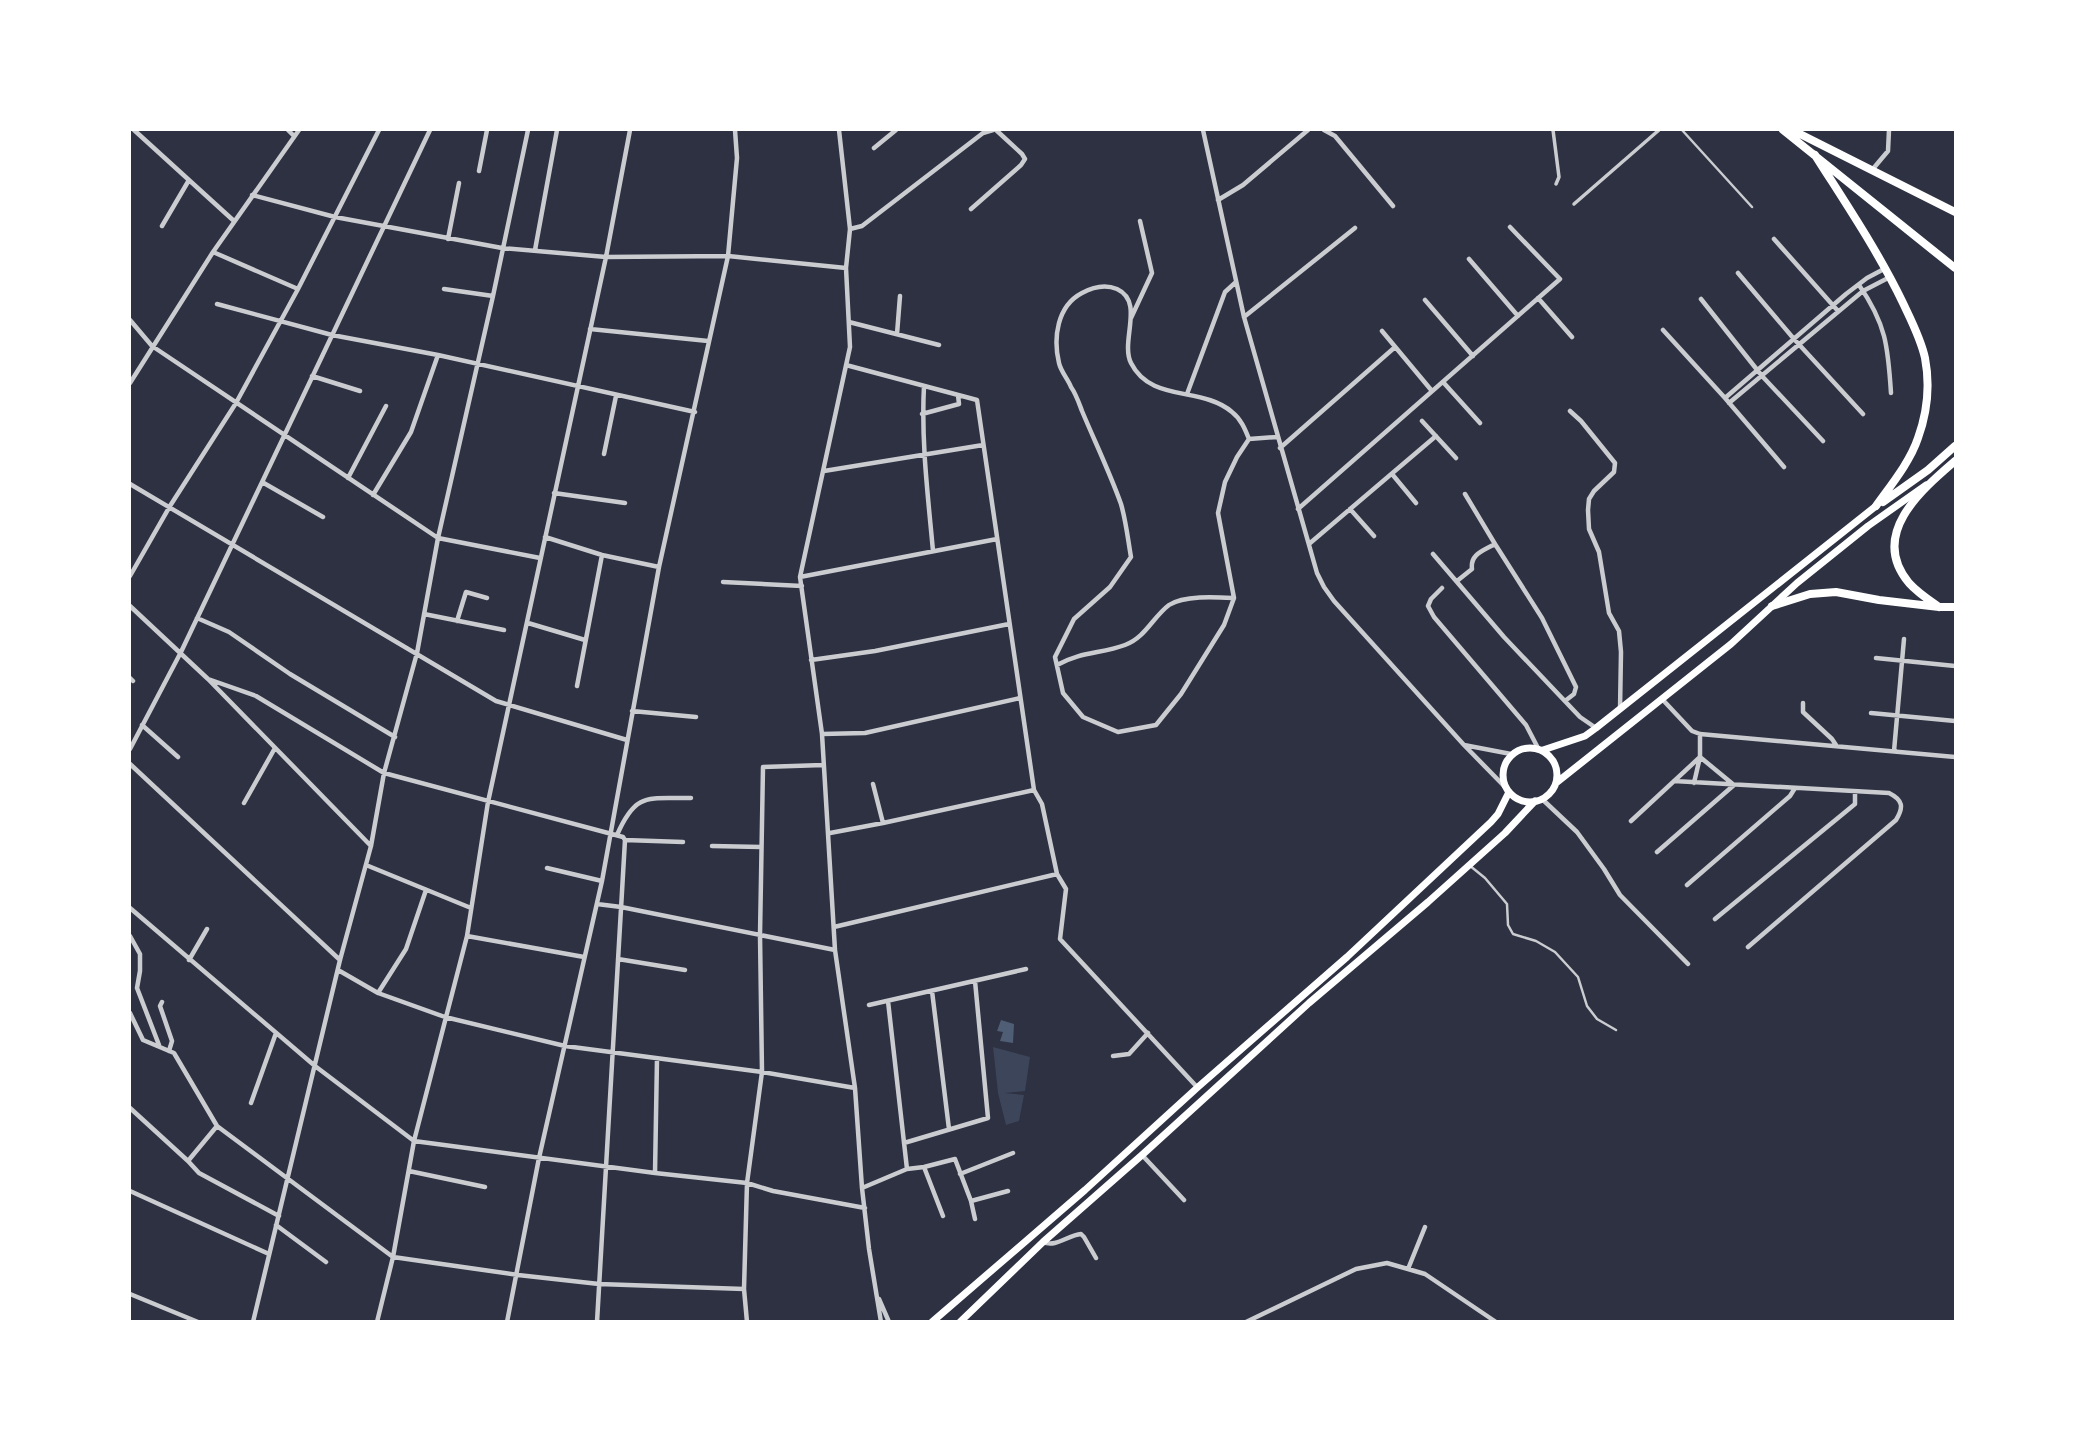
<svg xmlns="http://www.w3.org/2000/svg" width="2085" height="1451" font-family="'Titillium Web',sans-serif">
<style>
.green{fill:#3c4559}
.water{fill:#4f5d75}
.lines{fill:none;stroke-linecap:round;stroke-linejoin:round}
.service{stroke:#caccd0;stroke-width:2.5}
.pedestrian{stroke:#caccd0;stroke-width:3.5}
.minor{stroke:#caccd0;stroke-width:4.5}
.primary{stroke:#fff;stroke-width:7}
.trunk{stroke:#fff;stroke-width:8}
</style>
<rect width="100%" height="100%" fill="#2d3142"/>
<path class="green" d="M993,1047L1030,1057L1025,1091L1005,1093L1024,1095L1019,1121L1006,1125L998,1093Z"/>
<path class="water" d="M1001,1020L1014,1024L1013,1043L1000,1041L1003,1032L997,1031Z"/>
<g class="lines">
<path class="service" d="M1682,130L1752,207
M1469,865L1485,878L1507,904L1508,925L1513,934L1536,941L1555,952L1578,977L1587,1006L1597,1019L1616,1030"/>
<path class="pedestrian" d="M1553,130L1559,177L1556,184
M1574,204L1659,130"/>
<path class="minor" d="M134,130L234,221
M288,130L293,135
M839,130L850,229L846,268L850,347L800,577L822,734L835,950L855,1088L862,1188L869,1249L881,1322
M1203,130L1244,317L1317,573L1324,587L1334,601L1464,745L1507,789
M1324,130L1335,136L1393,206
M874,148L896,130
M1872,170L1888,151L1889,130
M479,171L487,130
M252,195L335,217L502,248L606,257L728,256L846,268
M1218,200L1243,185L1308,130
M971,209L1021,165L1025,159L1022,154L996,130
M162,226L189,180
M850,229L862,226L983,133L993,130
M448,239L459,183
M1774,239L1838,311
M535,250L557,130
M213,252L298,289
M1469,259L1518,316
M1738,273L1794,339L1863,414
M1859,285C1886,324 1888,346 1891,393
M444,289L493,296
M1538,298L1572,337
M1701,299L1762,376L1823,441
M1425,300L1473,356
M217,304L332,335L438,355L695,412
M1244,317L1355,228
M1131,318L1152,273L1140,221
M130,320L152,346L438,538L540,558
M849,322L939,345
M590,329L708,341
M1663,330L1725,398L1784,467
M1382,331L1432,391
M897,334L900,296
M846,365L977,400L1034,790L1042,804L1057,874L1066,889L1060,939L1197,1087
M312,376L360,391
M1443,382L1480,423
M130,383L213,252L299,130
M924,386C921,441 928,496 933,551
M1187,394L1225,292L1236,282
M1725,398L1846,294L1867,278L1884,269
M1729,403L1863,291L1890,277
M1570,411L1581,421L1615,463L1614,472L1594,491L1589,499L1588,510L1589,529L1599,552L1609,613L1619,631L1621,652L1620,710
M922,414L959,404L958,395
M1422,421L1456,458
M1249,439L1237,457L1225,482L1218,513L1234,598L1224,625L1181,694L1156,725L1118,732L1083,717L1063,693L1055,657L1074,619L1110,587L1131,557C1128,540 1126,521 1121,504C1110,473 1095,442 1082,411C1079,403 1076,394 1071,387C1068,379 1061,372 1059,363C1053,338 1057,306 1082,293C1093,287 1105,284 1117,289C1145,302 1120,341 1131,363C1151,403 1202,386 1232,412C1241,419 1245,429 1249,439L1277,437
M1280,448L1394,348
M604,454L616,396
M824,471L983,445
M1392,474L1416,503
M348,478L386,406
M262,482L323,517
M130,484L496,701L627,740
M554,493L625,503
M373,495L411,432L438,355
M1298,509L1560,279L1510,227
M1350,509L1374,536
M545,537L602,555L659,567
M1309,544L1436,436
M1495,544L1542,618L1576,687L1574,694L1565,701
M1433,554L1504,637L1580,717L1596,728
M130,576L170,506L236,403L298,289L379,130
M800,577L997,539
M1457,581L1472,569C1470,554 1483,551 1495,544L1465,494
M723,582L802,586
M1442,588L1431,599L1428,606L1434,617L1526,725L1538,748
M130,606L208,679L371,846
M424,614L504,630
M197,618L229,632L290,674L395,737
M457,621L466,592L487,598
M528,623L585,640
M1876,658L1955,666
M811,660L875,651L1009,624
M1057,665C1082,651 1101,654 1125,645C1145,638 1153,617 1169,605C1184,595 1216,597 1234,598
M130,678L133,681
M208,679L256,696L384,773L623,837L625,840L683,842
M577,686L602,555
M1662,699L1692,731L1700,734L1955,757
M1803,703V712L1832,739L1836,745
M632,711L696,717
M1871,713L1955,721
M142,725L178,757
M822,734L865,733L1020,698
M1464,745L1511,754
M130,749L181,652L430,130
M1894,751L1904,639
M130,764L340,960
M1674,781L1889,793C1903,800 1904,807 1896,820L1748,947
M1694,783L1700,757V734
M873,784L883,823
M1542,799L1577,832L1604,869L1620,895L1688,964
M244,803L275,748
M1631,821L1700,757
M830,833L883,823L1034,790
M617,835C636,791 648,799 691,798
M712,846L761,847
M1657,852L1734,785L1700,757
M366,865L471,908
M547,868L602,881
M1687,885L1790,796L1795,788
M597,904L621,907L835,950
M130,908L315,1066L414,1141L655,1173L747,1183L773,1191L865,1208
M1715,919L1855,804V792
M834,927L1057,874
M130,936L140,954V971L137,988L159,1045
M467,936L584,957
M618,959L685,970
M189,960L207,929
M338,970L378,993L445,1017L565,1046L762,1072L855,1088
M932,991L949,1129
M378,993L406,949L426,890
M888,1001L907,1169
M162,1002L160,1006L172,1041L169,1051
M869,1005L1026,969
M130,1013L143,1040L174,1053L217,1126L393,1257L518,1275L599,1284L744,1289
M1113,1056L1129,1054L1148,1033
M251,1103L276,1033
M130,1108L188,1161L199,1173L279,1216
M904,1143L988,1118L975,981
M1142,1155L1184,1200
M188,1161L217,1126
M924,1167L943,1216
M409,1171L485,1187
M655,1173L657,1059
M960,1174L1013,1153
M862,1188L907,1169L924,1167L955,1159L971,1201L975,1219
M130,1191L269,1254
M971,1201L1008,1191
M276,1225L326,1262
M1043,1242C1056,1248 1068,1235 1081,1234L1084,1237L1096,1258
M1408,1269L1425,1227
M130,1294L198,1322
M879,1299L889,1322
M253,1322L340,960L371,846L384,773L417,653L438,538L493,296L528,130
M377,1322L393,1257L414,1141L467,936L488,802L606,257L630,130
M507,1322L539,1158L602,881L659,567L728,256L737,158L735,130
M597,1322L625,840
M747,1322L744,1289L747,1183L762,1072L760,935L763,767L823,765
M1246,1322L1356,1269L1387,1263L1425,1274L1496,1322"/>
<path class="primary" d="M1503 775a27 27 0 1 1 54 0a27 27 0 1 1-54 0Z
M1543,750L1585,736L1596,728L1876,506
M1556,783L1731,644L1797,583L1868,526L1926,485
M932,1322L1085,1190L1198,1087L1347,957L1491,822L1498,814L1509,792
M960,1322L1043,1242L1142,1155L1309,1003L1428,902L1505,833L1535,801"/>
<path class="trunk" d="M1783,130L1955,268
M1792,130L1955,212
M1815,155C1846,204 1878,251 1903,303C1911,320 1921,339 1925,358C1930,384 1927,413 1918,438C1910,462 1891,485 1876,506
M1883,502L1928,470L1955,446
M1772,606L1810,594L1836,592L1879,600L1939,607H1955
M1939,607C1929,600 1918,593 1909,583C1869,535 1920,491 1955,461"/>
</g>
<rect width="2085" height="1451" fill="none" stroke="#ffffff" stroke-width="262"/>
</svg>
